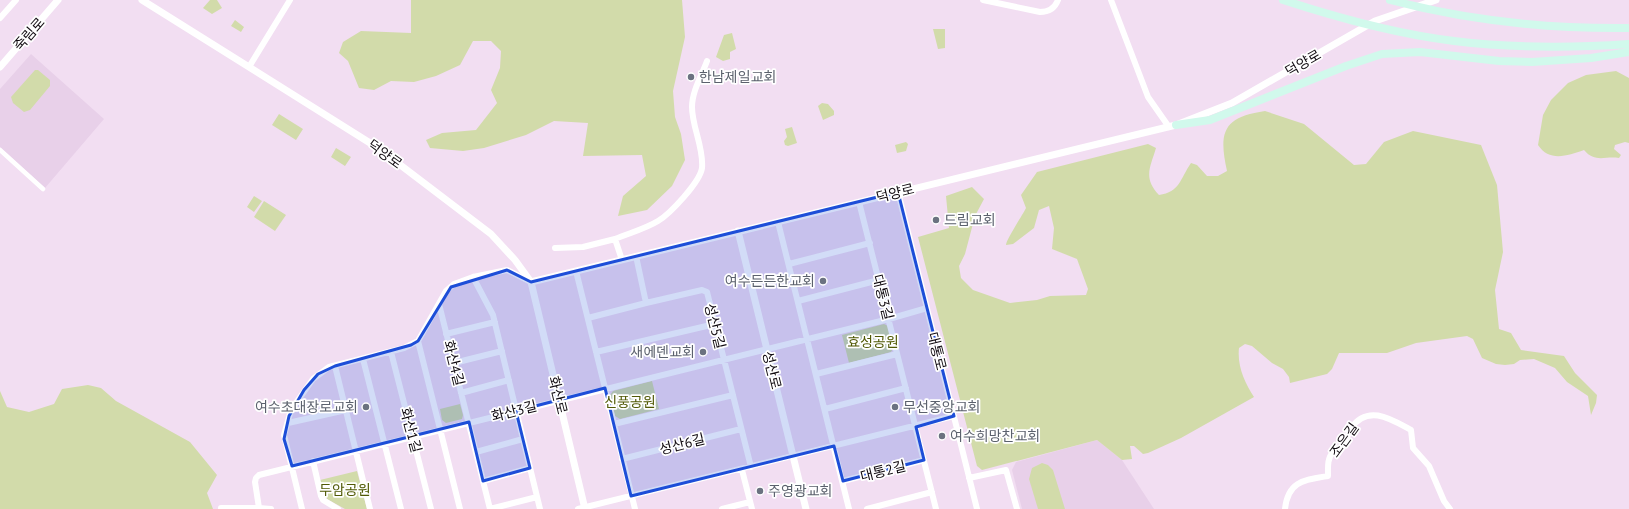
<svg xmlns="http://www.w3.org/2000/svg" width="1629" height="509" font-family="'PT Sans','Noto Sans KR',sans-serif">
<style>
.built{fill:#e8d0e9}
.green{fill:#d2dbaa}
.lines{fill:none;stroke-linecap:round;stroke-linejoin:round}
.pedestrian{stroke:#fff;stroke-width:4.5}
.minor{stroke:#fff;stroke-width:6}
.tertiary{stroke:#fff;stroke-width:7}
.secondary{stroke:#d1f9ec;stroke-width:8}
.marked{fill:#1d4ed8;fill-opacity:0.2;stroke:#1d4ed8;stroke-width:3;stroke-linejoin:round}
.worship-dot{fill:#6b7280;stroke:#fff;stroke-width:1.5}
.labels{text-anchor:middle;stroke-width:3.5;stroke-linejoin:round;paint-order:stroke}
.street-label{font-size:14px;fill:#110b11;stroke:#fff}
.worship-label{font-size:14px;fill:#5b616d;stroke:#fff;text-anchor:start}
.park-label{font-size:14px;fill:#505905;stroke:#fff}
</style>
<rect width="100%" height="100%" fill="#f2def2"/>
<path class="built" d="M31,54L104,119L45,188L0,147V89Z
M1097,440L1122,460L1154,509H1022L1012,470L1016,462Z"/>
<path class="green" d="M210,0H217L222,8L212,14L203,8Z
M411,0H682L685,37L673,91L675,117L681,134L685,160L672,186L647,210L618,216L623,196L646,176L642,155L583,156L588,123L554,121L526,135L484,148L463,151L430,148L426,140L442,133L476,130L497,103L491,90L500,68L501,51L491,41H473L460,65L436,76L414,82L391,81L374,90L359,88L348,61L339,53L343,42L361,31L411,33Z
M235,20L244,27L241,32L231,26Z
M933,29H945V48L938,49Z
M732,33L736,49L730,52V59L723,61L716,57L724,35Z
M35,70H38L50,80V86L30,110L24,112L13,103L11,97Z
M1616,71L1629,78V143L1625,142L1615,145L1614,149L1621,155L1619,158C1604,156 1595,163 1584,150C1567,156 1549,162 1538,145L1543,115L1551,100L1568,83L1586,75Z
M822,103L828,104L834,111V115L823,120L818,106Z
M1265,111L1304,124L1354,165L1366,164L1384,142L1413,131L1481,145L1497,185L1503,252L1495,290L1499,329L1511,333L1521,350L1564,356L1575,373L1597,395L1596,403L1591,415L1588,396L1567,382L1555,368L1534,359L1520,360L1514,364L1505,365L1496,364L1482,358L1473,339L1467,336L1416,343L1387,353H1339L1332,369L1327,374L1290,383L1289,377L1283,369L1272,363L1252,346L1245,344L1239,348C1237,366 1245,383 1254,397L1181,438L1148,453L1143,454L1134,446H1130L1132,459L1122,460L1097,440L982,470L977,466L918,237L949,228L946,196L972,187L984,199L975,216L965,254L959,266L961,278L973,290L1010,303L1037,300L1050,296L1086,295L1088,289L1077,259L1052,249L1054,228L1049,206L1039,210L1034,228L1013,244L1006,245C1006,240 1022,216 1026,208L1021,195L1037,172L1148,144L1156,148C1150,168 1143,178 1159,195C1180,192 1180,179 1191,163L1197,165L1207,176H1218L1227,171C1218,131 1224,117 1265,111Z
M279,114L303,129L296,140L272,125Z
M792,127L797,143L788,146L785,145L784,141L787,137L785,129Z
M906,142L908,144L906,151L897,153L895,145Z
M336,148L351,157L345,166L331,157Z
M254,196L262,201L254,212L247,207Z
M264,201L286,215L275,231L254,217Z
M884,324L888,326L894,347L891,352L849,363L842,335Z
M652,381L659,409L620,419L615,416L610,395L613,391Z
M88,385L101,388L116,401L190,442L217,475L207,493L213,509H0V391L7,407L29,412L54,404L62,389Z
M460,404L463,415L462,419L446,423L442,420L440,409Z
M1042,463L1048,465L1053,470L1065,509H1038L1029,479L1032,468Z
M357,471L367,509H345L327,499L320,480Z"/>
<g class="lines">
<path class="pedestrian" d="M0,150L43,189"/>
<path class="minor" d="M983,0L1040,12C1049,12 1055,8 1058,0
M1111,0L1148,97L1169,127
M0,18L16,0
M249,67L290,0
M898,192L977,509
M859,202L936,509
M778,222L849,509
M555,248L583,247L615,239
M636,256L646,303L702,290L707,292L751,467
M622,260L615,239C629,233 645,229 658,221C670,214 700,182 702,168C704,148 692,127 692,107C692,91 702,75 707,61
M789,264L870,243
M576,271L635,509
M473,277L493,315L540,509
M798,301L879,280
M439,304L490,509
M588,318L646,303
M446,334L495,322
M418,341L460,509
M391,352L431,509
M596,352L715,324
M363,359L401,509
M454,363L502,351
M335,366L370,509
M816,374L897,354
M461,393L509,380
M825,409L906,388
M288,423L346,410
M614,424L733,395
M476,452L523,439
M622,459L741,429
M313,461L321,496L323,500L338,509
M742,470L752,509
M969,478L1006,470L1017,509
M483,481L530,468
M843,481L924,460
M221,508H259L255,482L256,478L259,475L889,319L927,308
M259,508L271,509
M302,509L284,435L291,410L313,379L329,367L404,348L418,341L446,291L454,284L473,277L507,270L531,282
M490,509L537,497
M578,509L954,416
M722,509L750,502
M867,509L932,492
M1285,509C1288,481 1304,480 1328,476C1328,468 1327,458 1333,452C1337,449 1341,448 1343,445C1347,440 1348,433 1351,428C1368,404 1391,419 1411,430L1413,448L1429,466L1444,501L1450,509"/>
<path class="tertiary" d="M142,0L378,148L491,234L515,260L531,282L585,509
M0,67L58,0
M738,231L806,509
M531,282L1176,125L1232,103L1375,21L1436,0"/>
<path class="secondary" d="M1283,0C1338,18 1396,34 1454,41C1512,48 1571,48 1629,44
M1390,0C1469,21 1547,29 1629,28
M1176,125L1210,120L1346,66L1382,54L1420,52L1499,61L1532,62L1591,58L1629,52"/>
</g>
<path class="marked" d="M898,192L954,416L916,427L924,460L843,481L834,446L631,496L605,388L516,411L530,468L483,481L469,422L292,466L284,439L289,416L304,390L318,374L335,366L411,345L418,341L451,287L507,270L531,282Z"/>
<g class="worship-dot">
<circle cx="691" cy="77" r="4"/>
<circle cx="936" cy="220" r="4"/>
<circle cx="823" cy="281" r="4"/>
<circle cx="703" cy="352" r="4"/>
<circle cx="366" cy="407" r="4"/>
<circle cx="895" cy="407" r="4"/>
<circle cx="942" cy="436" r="4"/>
<circle cx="760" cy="491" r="4"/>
</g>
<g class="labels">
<g class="street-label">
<text transform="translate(29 34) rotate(-49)" y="5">죽림로</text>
<text transform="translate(1303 63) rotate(-30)" y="5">덕양로</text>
<text transform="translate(385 154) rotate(36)" y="5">덕양로</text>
<text transform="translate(895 193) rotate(-14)" y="5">덕양로</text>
<text transform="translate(883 297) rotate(76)" y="5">대통3길</text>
<text transform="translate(715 326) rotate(76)" y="5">성산5길</text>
<text transform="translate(937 351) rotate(76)" y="5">대통로</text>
<text transform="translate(454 363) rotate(76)" y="5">화산4길</text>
<text transform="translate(772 370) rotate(76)" y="5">성산로</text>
<text transform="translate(558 395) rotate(76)" y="5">화산로</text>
<text transform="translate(514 411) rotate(-14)" y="5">화산3길</text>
<text transform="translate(411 430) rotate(75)" y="5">화산1길</text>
<text transform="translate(1344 440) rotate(-54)" y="5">조은길</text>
<text transform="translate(682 444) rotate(-14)" y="5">성산6길</text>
<text transform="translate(883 471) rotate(-14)" y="5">대통2길</text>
</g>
<g class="worship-label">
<text x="699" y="82">한남제일교회</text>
<text x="944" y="225">드림교회</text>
<text x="815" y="286" text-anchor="end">여수든든한교회</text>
<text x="695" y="357" text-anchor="end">새에덴교회</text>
<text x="358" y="412" text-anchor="end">여수초대장로교회</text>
<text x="903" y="412">무선중앙교회</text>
<text x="950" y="441">여수희망찬교회</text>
<text x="768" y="496">주영광교회</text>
</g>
<g class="park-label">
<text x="873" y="347">효성공원</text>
<text x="630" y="407">신풍공원</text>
<text x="345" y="495">두암공원</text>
</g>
</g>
</svg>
